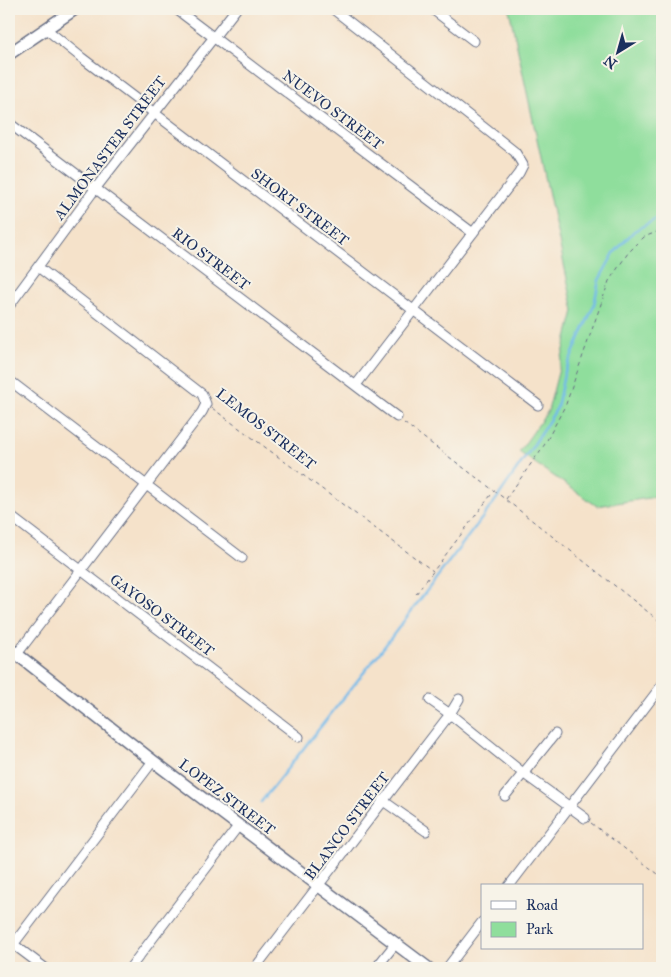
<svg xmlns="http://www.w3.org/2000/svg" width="671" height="977" font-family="'IM FELL Great Primer',serif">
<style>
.green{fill:#8fde9c;stroke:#55867d}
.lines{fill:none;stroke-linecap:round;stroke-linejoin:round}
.stream{stroke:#72baea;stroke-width:2.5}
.minor-casing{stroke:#676e84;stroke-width:11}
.tertiary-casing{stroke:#676e84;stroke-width:14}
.path{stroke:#676e84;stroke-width:1;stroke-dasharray:4 4;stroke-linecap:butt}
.minor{stroke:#fff;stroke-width:9}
.tertiary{stroke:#fff;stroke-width:11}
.labels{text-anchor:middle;stroke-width:4;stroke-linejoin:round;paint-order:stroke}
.street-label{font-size:15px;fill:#1b2f5e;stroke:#f7f3e8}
</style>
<rect width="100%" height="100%" fill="#f7f3e8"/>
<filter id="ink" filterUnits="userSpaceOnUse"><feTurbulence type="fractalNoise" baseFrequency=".02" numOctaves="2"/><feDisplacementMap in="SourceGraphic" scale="10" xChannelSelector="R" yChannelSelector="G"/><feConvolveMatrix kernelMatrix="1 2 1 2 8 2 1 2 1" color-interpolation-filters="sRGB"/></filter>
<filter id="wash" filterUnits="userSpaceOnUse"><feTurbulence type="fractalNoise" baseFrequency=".0096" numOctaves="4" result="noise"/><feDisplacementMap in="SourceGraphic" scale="20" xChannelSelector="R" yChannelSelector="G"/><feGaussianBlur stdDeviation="1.12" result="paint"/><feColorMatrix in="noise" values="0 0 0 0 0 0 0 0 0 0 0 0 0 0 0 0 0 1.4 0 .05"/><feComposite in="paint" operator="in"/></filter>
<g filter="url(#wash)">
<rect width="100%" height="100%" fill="#f5e2ca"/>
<path class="green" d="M509,9H662V496L597,506L519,452L548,411L574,311Z"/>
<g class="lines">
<path class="stream" d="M261,802L384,647L495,501L531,449L557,408L564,374L594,305L599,280L614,253L634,231L662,216"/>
</g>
</g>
<g filter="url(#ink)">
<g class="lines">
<defs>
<path id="minor" d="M176,9L473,233
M333,9L515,152L523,165L519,173L356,385
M432,9L474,41
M46,29L82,58L538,405
M9,123L397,417
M9,306L95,189L236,9
M9,380L242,558
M9,515L299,737
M17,654L202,412L206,404L202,394L38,267
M430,700L450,714L523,773L585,818
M505,796L555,734
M382,800L426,831
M509,886L662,685
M13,944L45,968
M9,950L153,761
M130,968L239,825
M255,968L450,714L459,699
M376,968L396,943
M447,968L482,922"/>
<path id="tertiary" d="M9,54L75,9
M9,648L153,761L428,968"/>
</defs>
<use href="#minor" class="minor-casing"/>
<use href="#tertiary" class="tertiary-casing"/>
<path class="path" d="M212,408L433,571
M404,423L505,499L662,623
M506,499L545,444L566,404L609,281L628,253L644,237L662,230
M416,594L494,491
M591,823L662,877"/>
<use href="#minor" class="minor"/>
<use href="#tertiary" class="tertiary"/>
</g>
</g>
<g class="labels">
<g class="street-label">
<text transform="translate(333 110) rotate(37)" y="5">NUEVO STREET</text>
<text transform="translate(110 148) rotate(-53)" y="5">ALMONASTER STREET</text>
<text transform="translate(300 207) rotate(37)" y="5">SHORT STREET</text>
<text transform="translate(211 259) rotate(37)" y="5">RIO STREET</text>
<text transform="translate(266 429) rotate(38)" y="5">LEMOS STREET</text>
<text transform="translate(162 615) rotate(37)" y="5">GAYOSO STREET</text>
<text transform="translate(227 797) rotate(37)" y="5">LOPEZ STREET</text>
<text transform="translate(347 826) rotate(-53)" y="5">BLANCO STREET</text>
</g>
</g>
<rect width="671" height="977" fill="none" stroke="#f7f3e8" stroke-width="30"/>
<rect x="481" y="884" width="162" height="65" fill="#f7f3e8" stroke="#9fa5b1"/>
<rect x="491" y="901" width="25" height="8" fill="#ffffff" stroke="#9fa5b1"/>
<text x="526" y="910" font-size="15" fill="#1b2f5e">Road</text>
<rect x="491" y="922" width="25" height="15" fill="#8fde9c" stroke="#9fa5b1"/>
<text x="526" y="934" font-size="15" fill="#1b2f5e">Park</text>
<g transform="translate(618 52) rotate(217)" stroke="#f7f3e8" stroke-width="4" paint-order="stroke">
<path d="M0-4L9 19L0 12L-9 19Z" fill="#1b2f5e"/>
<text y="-8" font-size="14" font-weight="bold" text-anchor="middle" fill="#1b2f5e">N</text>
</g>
</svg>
